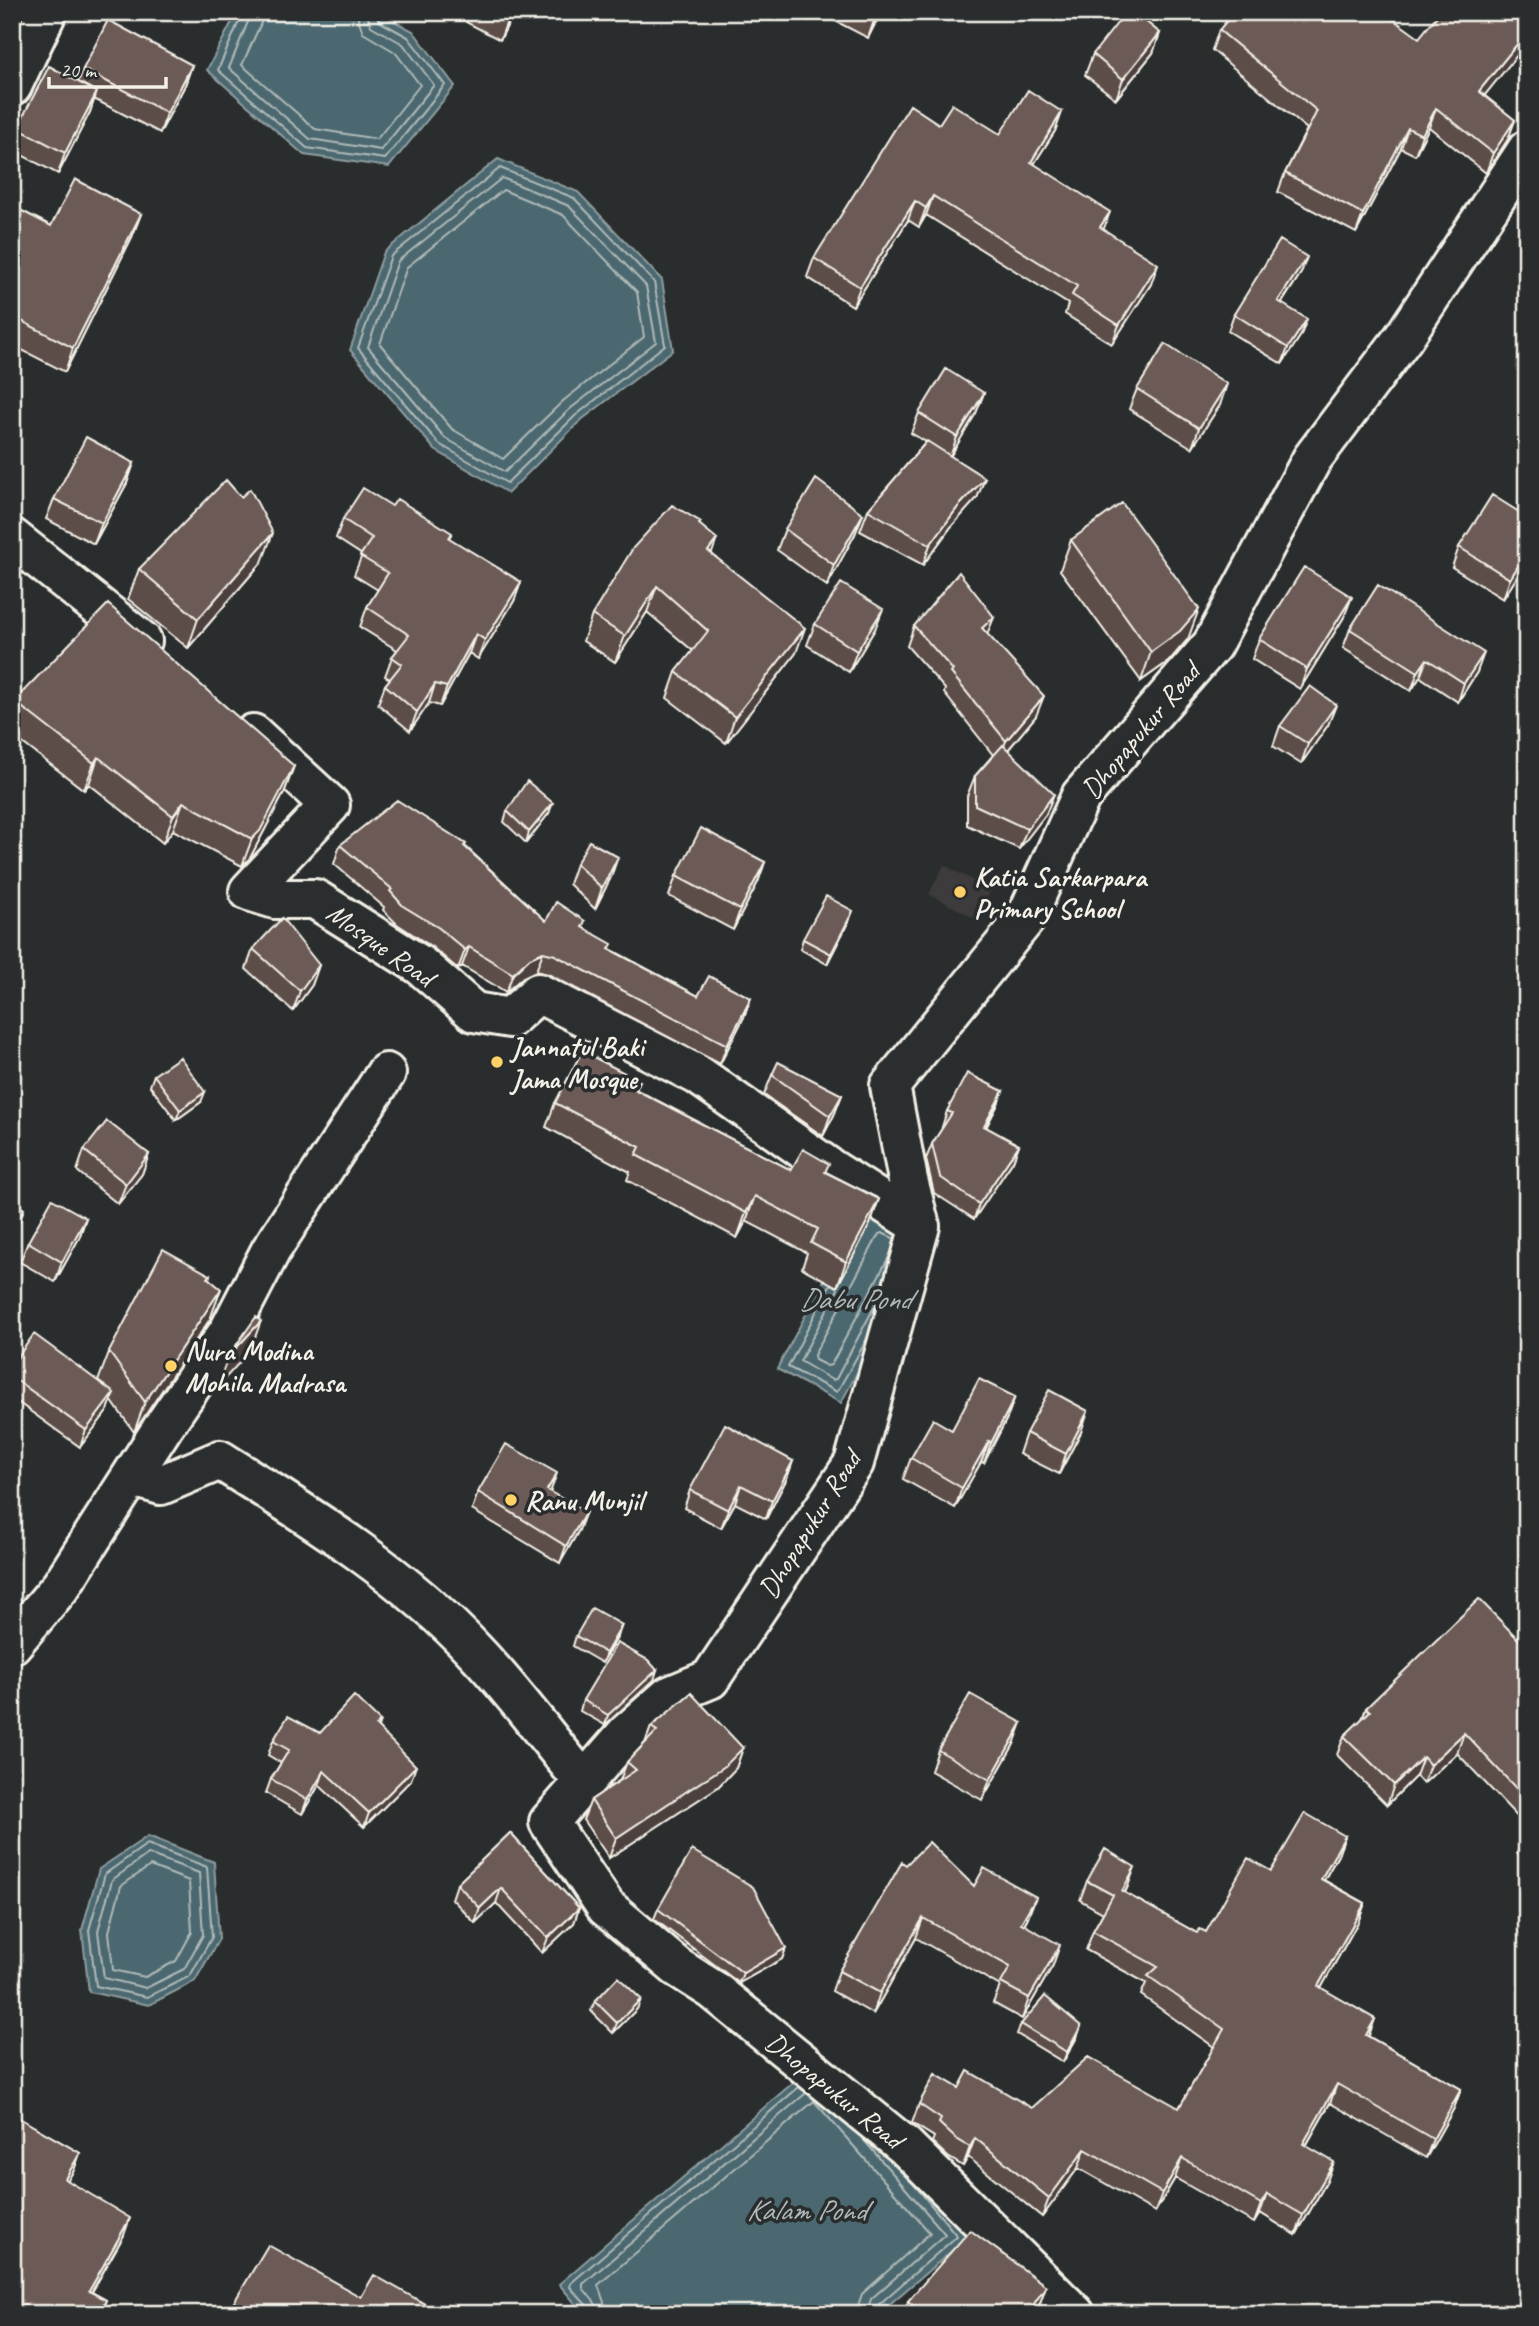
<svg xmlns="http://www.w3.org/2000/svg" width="1539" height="2326" font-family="Caveat,sans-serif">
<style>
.built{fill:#3e3a3a}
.water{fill:#4b6770;stroke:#8f9ea0;stroke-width:2}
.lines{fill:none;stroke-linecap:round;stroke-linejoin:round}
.shore{stroke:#b0bab8;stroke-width:2}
.secondary-casing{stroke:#f4f1e8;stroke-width:44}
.secondary{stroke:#2a2d2e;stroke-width:38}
.wall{fill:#5d4d4a;stroke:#f4f1e8;stroke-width:2}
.shaded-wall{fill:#4c3f3c;stroke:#f4f1e8;stroke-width:2}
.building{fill:#6c5a56;stroke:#f4f1e8;stroke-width:2}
.poi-dot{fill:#ffd166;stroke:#2a2d2e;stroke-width:2.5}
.labels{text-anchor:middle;stroke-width:7;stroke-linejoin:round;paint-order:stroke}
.street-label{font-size:28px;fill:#f4f1e8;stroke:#2a2d2e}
.poi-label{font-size:28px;font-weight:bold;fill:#f4f1e8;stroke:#2a2d2e;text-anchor:start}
.water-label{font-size:30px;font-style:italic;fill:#b0bab8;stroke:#2a2d2e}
</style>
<rect width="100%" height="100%" fill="#2a2d2e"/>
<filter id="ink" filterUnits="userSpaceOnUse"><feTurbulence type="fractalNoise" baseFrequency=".0143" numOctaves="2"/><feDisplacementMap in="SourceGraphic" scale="14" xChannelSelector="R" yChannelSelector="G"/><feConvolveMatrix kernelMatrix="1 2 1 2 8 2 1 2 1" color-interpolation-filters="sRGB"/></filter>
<g filter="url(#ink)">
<path class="built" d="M944,865L991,890L976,919L929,894Z"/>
<path class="water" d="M237,12H377L413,31L455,86L389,167L304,155L207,70Z
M498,159L578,192L662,280L673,350L580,421L508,493L435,450L350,350L384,252Z
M869,1196L933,1230L841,1403L777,1369Z
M148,1836L214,1862L219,1939L195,1981L149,2005L89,1992L82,1930L99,1869Z
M817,2062L968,2237L878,2314H584L559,2284Z"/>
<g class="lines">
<path class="shore" d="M243,12L218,70L307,148L385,159L445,85L408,37L379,21L375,12
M252,12L229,68L310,139L381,150L434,85L403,44L371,26L366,12
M262,12L261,23L242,65L315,129L377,139L420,85L395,52L363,33L356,12
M500,168L574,198L654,282L665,345L575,416L507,483L439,444L358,348L391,256Z
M502,178L569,206L646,286L656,342L570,409L505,472L445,438L368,347L398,261Z
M503,190L563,215L637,292L644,337L563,401L503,459L452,429L380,344L407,267Z
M891,1253L831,1365L827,1366L815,1360L814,1355L879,1234L882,1233L895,1239
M830,1285L788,1367L837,1392L867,1339
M838,1289L800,1361L832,1380L836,1379L878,1300
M147,1844L207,1867L212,1937L190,1976L147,1997L96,1986L89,1930L105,1874Z
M148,1854L199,1873L203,1935L184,1969L146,1988L104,1978L98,1931L112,1880Z
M150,1866L189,1881L192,1932L176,1961L145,1977L113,1970L109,1932L121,1886Z
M862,2138L945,2234L871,2299L866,2314
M589,2314L588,2307L570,2287L571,2283L799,2087
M598,2314L595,2303L583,2288V2284L806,2093
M608,2314L598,2285L814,2101L930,2233L862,2294L855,2314
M875,2314L877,2306L957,2236L912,2182"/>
<defs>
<path id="secondary" d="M12,86L47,12
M12,538L142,641
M253,734L330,805L249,891L275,899H315L420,965L474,1012L510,1018L538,993L698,1075L831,1169L920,1226
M133,1477L161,1485L220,1460C309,1516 402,1573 475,1651C514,1692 548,1739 584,1782
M12,1644L61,1586L163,1427L229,1331L271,1250L386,1073
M1075,2314L905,2146L713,1990L677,1967L606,1907L549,1822L627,1733L669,1696L710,1679L854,1463L920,1226L908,1180L890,1086L1026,918L1081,796L1212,645L1312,459L1404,337L1527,150"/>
</defs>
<use href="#secondary" class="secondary-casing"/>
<use href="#secondary" class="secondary"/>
</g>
<path class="wall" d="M457,12H514L500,40L466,22L467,18Z
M818,12H881L868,38Z
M1219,30L1484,96L1515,120L1508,139L1486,173L1429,127L1415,155L1401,148L1356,233L1278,192L1285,173L1307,129L1212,50Z
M1160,33L1153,53L1116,99L1085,75L1093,54Z
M192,65L185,85L160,133L94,99L90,112L58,174L12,150V140L17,128L78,82L83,69Z
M1062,112L1055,131L1034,164L1103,230L1151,284L1112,344L1065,314L1068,304L926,215L919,227L908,220L853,306L807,277L814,258L939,124L1000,134Z
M12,206L51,226L141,214L132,237L65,372L12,345Z
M1301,273L1282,303L1301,335L1282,364L1228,331L1234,314Z
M1137,389L1220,405L1192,448L1129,409Z
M984,393L976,413L950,456L985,478L977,498L951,527L923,565L860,531L868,510L926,442L911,433L919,413Z
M134,463L127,483L94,544L46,519L54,499Z
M241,497L262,562L188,648L128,599L139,569Z
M863,514L855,534L827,586L777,550L785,529Z
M1527,517V561L1503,599L1452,567L1459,547Z
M343,519L450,539L521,582L514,601L478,659L469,653L440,706L429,703L410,731L378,704L385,685L390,679L385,676L392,657L397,650L360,627L367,607L378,590L354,575L362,555L336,538Z
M700,525L712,554L796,653L726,743L667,698L676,672L693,651L647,612L615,662L583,641L592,615Z
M1071,540L1188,639L1169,661L1141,681L1060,570Z
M994,617L987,634L1036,716L1008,750L1046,814L1019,849L967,825V796L975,776L993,755L944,693L945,689L907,646L914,626Z
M1344,617L1300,689L1252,659L1259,639Z
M815,624L875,629L849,672L807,645Z
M1350,629L1477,672L1458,702L1420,677L1411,691L1343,648Z
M14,701L294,766L284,793L250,858L242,866L173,830L163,843L89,784L84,790L12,735V705Z
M1336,705L1328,725L1301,764L1273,746L1280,726Z
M1527,751V767L1522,762Z
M507,811L549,813L526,843L504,822Z
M340,845L465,846L546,921L583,927L610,949L698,996L744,1017L720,1064L548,974L536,971L523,977L506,992L462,966L458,969L432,947L397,924L383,910L384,907L334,864Z
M765,862L758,882L733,930L669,896L676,876Z
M576,864L611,877L595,909L569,884Z
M849,921L827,964L800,949L803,939Z
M253,949L319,965L312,985L293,1011L246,969Z
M154,1075L201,1102L176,1120L150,1086Z
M772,1075L842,1095L834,1115L823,1136L764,1095Z
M637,1090L791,1170L826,1172L879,1199L870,1224L837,1287L802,1268L807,1253L746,1221L737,1238L627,1180L630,1172L546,1127L555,1103Z
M1003,1091L997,1106L986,1128L1019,1145L1013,1161L974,1219L934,1193L926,1159L932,1144L943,1127H942L947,1111Z
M84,1150L149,1154L142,1174L118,1204L77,1171Z
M86,1218L79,1238L55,1282L20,1262L28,1242Z
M210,1275L209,1279L210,1319L134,1432L111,1400L108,1410L80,1447L12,1398V1365L98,1381L109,1352Z
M1007,1418L984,1463L981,1462L955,1508L903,1479L911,1458L952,1430Z
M1081,1432L1059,1474L1019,1454L1026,1433Z
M793,1461L787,1478L766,1519L735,1503L721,1528L684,1508L690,1490Z
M478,1492L579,1530L560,1563L472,1510Z
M576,1636H618L602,1663L573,1646Z
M1527,1648V1827L1457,1753L1423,1784L1416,1776L1387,1805L1337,1755L1344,1736L1362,1719L1366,1708Z
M654,1680L605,1725L580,1711L583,1700Z
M380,1721L378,1728L411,1780L364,1827L319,1785L302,1814L266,1793L271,1779L281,1763L268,1755L273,1741Z
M651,1727L743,1748L736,1768L718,1787L609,1858L583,1820L591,1800L620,1780L627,1762L645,1743Z
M1014,1744L982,1800L931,1771L938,1750Z
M1527,1829V1864L1517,1853Z
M510,1833L579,1908L574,1923L542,1953L496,1903L475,1923L452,1899L457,1884Z
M1345,1836L1338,1855L1324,1880L1365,1903L1358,1922L1321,1988L1375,2019L1368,2036L1461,2089L1454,2108L1426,2158L1330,2103L1306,2146L1327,2181L1296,2235L1260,2213L1254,2223L1175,2178L1155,2212L1078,2168L1042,2217L968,2157L963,2166L948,2157L932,2142L934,2137L912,2123L919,2104L959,2088L1032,2108H1179L1214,2047L1141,1995L1146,1983L1086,1950L1093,1931L1103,1913L1080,1900L1087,1881L1128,1886L1125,1893L1197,1933L1206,1932L1271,1871Z
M906,1865L974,1886L1028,1917L1024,1925L1053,1965L1022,2019L993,2003L1000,1986L916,1938L873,2014L832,1991L839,1971Z
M658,1909L786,1948L782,1959L739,1983L654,1919Z
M641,1999L637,2009L613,2033L591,2011L595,2001Z
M1021,2024L1081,2026L1077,2037L1063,2062L1017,2034Z
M12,2114L80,2153L74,2170L67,2181L124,2235L92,2292L106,2300L101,2314H12Z
M1046,2286L1036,2314H904L908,2301Z"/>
<path class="shaded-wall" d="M511,12H514L500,40L509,16Z
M877,12H881L868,38Z
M1527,32V43L1472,111L1479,91Z
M1160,33L1153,53L1116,99L1123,79Z
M192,65L185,85L160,133L167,113Z
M97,92L90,112L58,174L65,153Z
M1436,108L1429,127L1415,155L1422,135Z
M1062,112L1055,131L1023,181L1031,162Z
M1515,120L1508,139L1486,173L1493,153Z
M1408,128L1401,148L1356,233L1363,214Z
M933,196L926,215L919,227L926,208Z
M915,201L908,220L853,306L860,287Z
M1110,212L1103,231L1100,227Z
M141,214L132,237L65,372L73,348Z
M1307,257L1301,273L1272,317L1278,301Z
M1158,264L1151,284L1112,344L1119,325Z
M1307,319L1301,335L1282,364L1288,348Z
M1227,384L1220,405L1192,448L1199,428Z
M984,393L976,413L950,457L957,437Z
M134,463L127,483L94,544L102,523Z
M985,478L977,498L951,527L923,565L930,545L958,507Z
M863,514L855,534L827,586L834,565Z
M273,533L262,562L188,648L198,619Z
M717,539L708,564V551Z
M1527,552V561L1503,599L1510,579Z
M521,582L514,601L478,659L485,640Z
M657,586L647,612L615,662L625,636Z
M1352,597L1344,617L1300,689L1307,669Z
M883,609L875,629L849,672L857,651Z
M1199,609L1188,639L1169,661L1141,681L1151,652Z
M994,617L986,637L982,628Z
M805,628L796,653L726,743L735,717Z
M476,634L469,653L440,706L447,687Z
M1484,653L1477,672L1458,702L1464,683Z
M1427,659L1420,677L1411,691L1418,672Z
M435,684L429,703L410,731L417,712Z
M1044,696L1036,716L998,762L1006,741Z
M1336,705L1328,725L1301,764L1308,744Z
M98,757L89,784L84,790L94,763Z
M294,766L284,793L250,858L242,866L252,839Z
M1054,794L1046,814L1019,849L1027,829Z
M183,802L173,830L163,843L173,816Z
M553,803L549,813L526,843L529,832Z
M618,857L611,877L595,909L602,888Z
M765,862L758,882L733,930L740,910Z
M853,911L849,921L827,964L831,954Z
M469,947L462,966L458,969L465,950Z
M543,952L536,971L523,977L506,992L513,974L530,958Z
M319,965L312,985L293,1011L300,991Z
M751,998L744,1017L720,1064L727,1045Z
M1003,1091L997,1106L978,1142L984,1126Z
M205,1092L201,1102L176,1120L180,1110Z
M842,1095L834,1115L823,1136L830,1116Z
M1019,1145L1013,1161L974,1219L979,1204Z
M149,1154L142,1174L118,1204L126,1184Z
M755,1196L746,1221L737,1238L746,1213Z
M879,1199L870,1224L837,1287L846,1262Z
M24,1209L17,1229L12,1235V1225Z
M86,1218L79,1238L55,1282L62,1262Z
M221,1289L210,1319L134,1432L145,1402Z
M261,1321L250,1351L217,1387L228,1357Z
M114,1393L108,1410L80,1447L86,1430Z
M1015,1397L1007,1418L984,1463L991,1443Z
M1088,1411L1081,1432L1059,1474L1066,1454Z
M989,1441L981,1462L955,1508L962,1488Z
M793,1461L787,1478L766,1519L772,1501Z
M557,1473L551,1490L541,1508L547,1490Z
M741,1485L735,1503L721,1528L728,1510Z
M586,1512L579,1530L560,1563L566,1546Z
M622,1625L618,1636L602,1663L606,1653Z
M657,1670L654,1680L605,1725L608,1715Z
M1022,1723L1014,1744L982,1800L990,1780Z
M1464,1733L1457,1753L1423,1784L1430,1765Z
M743,1748L736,1768L718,1787L609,1858L616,1838Z
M1423,1757L1416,1776L1387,1805L1394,1785Z
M416,1766L411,1780L364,1827L369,1813Z
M324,1771L319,1785L302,1814L307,1800Z
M1345,1836L1338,1855L1314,1898L1321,1879Z
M1135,1867L1128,1886L1115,1910L1122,1891Z
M501,1888L496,1903L475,1923L480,1908Z
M1036,1897L1028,1917L1014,1943L1021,1923Z
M1365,1903L1358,1922L1311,2006L1318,1986Z
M579,1908L574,1923L542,1953L548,1938Z
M923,1918L916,1938L873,2014L880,1993Z
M1060,1945L1053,1965L1022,2019L1029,1998Z
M786,1948L782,1959L739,1983L743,1973Z
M641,1999L637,2009L613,2033L617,2023Z
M1375,2019L1368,2038L1366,2035Z
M1081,2026L1077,2037L1063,2062L1067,2052Z
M1337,2084L1330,2103L1296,2163L1303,2144Z
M1461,2089L1454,2108L1426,2158L1433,2139Z
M975,2138L968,2157L963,2166L970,2147Z
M1085,2149L1078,2168L1042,2217L1049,2198Z
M80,2153L74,2170L58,2196L65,2179Z
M1182,2158L1175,2178L1155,2212L1162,2193Z
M1334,2162L1327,2181L1296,2235L1303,2215Z
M1267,2194L1260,2213L1254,2223L1261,2204Z
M130,2218L124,2235L83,2307L89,2291Z
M1046,2286L1036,2314H1027Z"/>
<path class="building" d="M501,12H511L509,16Z
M1126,12H1134L1160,33L1123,79L1093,54Z
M1234,12H1383L1419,38L1440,12H1527V32L1479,91L1515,120L1493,153L1436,108L1422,135L1408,128L1363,214L1285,173L1317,111L1219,30Z
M108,20L192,65L167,113L83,69Z
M49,66L97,92L65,153L17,128Z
M1028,90L1062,112L1031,162L1110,212L1100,227L1158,264L1119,325L1072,295L1077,286L933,196L926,208L915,201L860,287L814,258L910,105L939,124L952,104L1000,134Z
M75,179L141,214L73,348L12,316V206L51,226Z
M1280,240L1307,257L1278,301L1307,319L1288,348L1234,314Z
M1165,344L1227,384L1199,428L1137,389Z
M946,369L984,393L957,437L919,413Z
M86,437L134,463L102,523L54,499Z
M927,441L985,478L958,507L930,545L868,510Z
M816,479L863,514L834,565L785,529Z
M226,480L241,497L250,489L273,533L198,619L139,569Z
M363,488L392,506L397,499L452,533L449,538L521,582L485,640L476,634L447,687L435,684L417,712L385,685L402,664L392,657L409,635L367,607L388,573L360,556L372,538L343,519Z
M1492,495L1527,517V552L1510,579L1459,547Z
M1122,503L1199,609L1180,631L1151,652L1071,540Z
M672,505L701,522L699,524L717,539L708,551L805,628L735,717L676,672L708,631L657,586L625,636L592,615L633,548Z
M1304,567L1352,597L1307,669L1259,639Z
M959,572L994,617L982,628L1044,696L1006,741L951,673L953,670L914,626Z
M841,583L883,609L857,651L815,624Z
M1378,585L1484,653L1464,683L1427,659L1418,672L1350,629Z
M108,604L294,766L260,831L252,839L183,802L173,816L98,757L94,763L14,701Z
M1310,686L1336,705L1308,744L1280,726Z
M1003,745L1054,794L1027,829L975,805V776Z
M527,781L553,803L529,832L507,811Z
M397,800L466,844L464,846L546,921L556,902L585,921L582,927L612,944L609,949L698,996L709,976L751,998L727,1045L555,955L543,952L530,958L513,974L469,947L465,950L439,928L403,906L390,891L392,889L340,845Z
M701,828L765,862L740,910L676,876Z
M589,841L618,857L602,888L576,864Z
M826,896L853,911L831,954L803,939Z
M282,918L319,965L300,991L253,949Z
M582,1051L640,1081L636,1090L791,1170L803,1149L829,1164L825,1172L879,1199L846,1262L811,1243L818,1229L755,1196L746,1213L636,1155L640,1147L555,1103Z
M180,1057L205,1092L180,1110L154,1075Z
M778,1062L842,1095L830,1116L772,1075Z
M967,1073L1003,1091L984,1126L1019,1145L979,1204L940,1177L932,1144L952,1113L947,1111Z
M107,1121L149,1154L126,1184L84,1150Z
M52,1199L86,1218L62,1262L28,1242Z
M12,1200L24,1209L12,1225Z
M163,1249L210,1275L208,1278L221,1289L145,1402L109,1352Z
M256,1317L261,1321L228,1357Z
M34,1334L114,1393L86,1430L12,1377V1365Z
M979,1379L1015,1397L991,1443L989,1441L962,1488L911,1458L933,1419L952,1430Z
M1049,1390L1088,1411L1066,1454L1026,1433Z
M725,1424L793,1461L772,1501L741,1485L728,1510L690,1490Z
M506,1444L557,1473L547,1490L586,1512L566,1546L478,1492Z
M1479,1599L1527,1648V1800L1464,1733L1430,1765L1423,1757L1394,1785L1344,1736L1370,1711L1366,1708Z
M592,1608L622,1625L606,1653L576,1636Z
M617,1643L648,1660L657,1670L608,1715L583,1700Z
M691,1693L743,1748L725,1766L616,1838L591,1800L636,1770L627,1762L657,1731L651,1727Z
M970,1694L1022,1723L990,1780L938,1750Z
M354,1696L380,1721L376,1726L416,1766L369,1813L324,1771L307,1800L271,1779L289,1750L273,1741L288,1716L320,1733Z
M1305,1813L1345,1836L1321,1879L1365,1903L1318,1986L1375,2019L1366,2035L1461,2089L1433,2139L1337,2084L1303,2144L1334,2162L1303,2215L1267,2194L1261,2204L1182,2158L1162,2193L1085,2149L1049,2198L975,2138L970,2147L955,2138L939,2123L941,2119L919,2104L935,2074L959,2088L968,2071L1032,2108L1088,2057L1179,2108L1224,2029L1148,1976L1158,1967L1093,1931L1113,1895L1087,1881L1105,1849L1135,1867L1122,1891L1197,1933L1200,1929L1206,1932L1248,1858L1271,1871Z
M510,1833L579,1908L548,1938L501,1888L480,1908L457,1884Z
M929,1842L974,1886L984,1868L1036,1897L1021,1923L1060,1945L1029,1998L1001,1983L1010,1967L923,1918L880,1993L839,1971L902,1862L906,1865Z
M692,1850L753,1887L786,1948L743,1973L658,1909Z
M618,1977L641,1999L617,2023L595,2001Z
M1045,1996L1081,2026L1067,2052L1021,2024Z
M12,2114L80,2153L65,2179L130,2218L89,2291L106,2300L98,2314H38L22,2304L16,2314H12Z
M970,2230L1046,2286L1027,2314H923L908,2301Z
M268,2245L361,2297L374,2275L425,2304L422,2309L430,2314H227Z"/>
</g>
<g class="poi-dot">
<circle cx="960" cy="892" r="7"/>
<circle cx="497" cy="1062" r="7"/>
<circle cx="171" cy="1366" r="7"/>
<circle cx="511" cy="1500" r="7"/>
</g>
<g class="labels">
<g class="street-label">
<text transform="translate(1140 730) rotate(-50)" y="10">Dhopapukur Road</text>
<text transform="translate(381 944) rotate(35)" y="10">Mosque Road</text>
<text transform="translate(809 1524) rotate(-58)" y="10">Dhopapukur Road</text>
<text transform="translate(835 2090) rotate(39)" y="10">Dhopapukur Road</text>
</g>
<g class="poi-label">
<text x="974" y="886">Katia Sarkarpara<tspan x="974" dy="32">Primary School</tspan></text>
<text x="511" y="1056">Jannatul Baki<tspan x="511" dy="32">Jama Mosque</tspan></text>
<text x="185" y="1360">Nura Modina<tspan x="185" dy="32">Mohila Madrasa</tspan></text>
<text x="525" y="1510">Ranu Munjil</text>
</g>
<g class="water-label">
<text x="855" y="1309">Dabu Pond</text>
<text x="806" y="2220">Kalam Pond</text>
</g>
</g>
<rect width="1539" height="2326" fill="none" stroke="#2a2d2e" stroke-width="42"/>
<rect x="21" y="21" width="1497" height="2284" fill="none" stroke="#f4f1e8" stroke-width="2.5" filter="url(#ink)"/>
<path d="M49 77v10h117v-10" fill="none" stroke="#f4f1e8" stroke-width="3.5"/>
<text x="60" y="77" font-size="21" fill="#f4f1e8" stroke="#2a2d2e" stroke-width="5" paint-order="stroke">20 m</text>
</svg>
